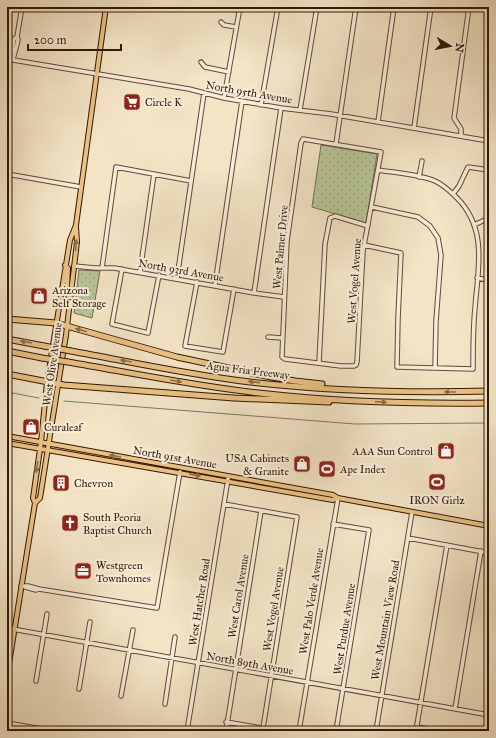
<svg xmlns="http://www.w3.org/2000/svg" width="496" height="738" font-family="'IM FELL Great Primer',serif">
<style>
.park{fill:url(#park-dots);stroke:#746e4f}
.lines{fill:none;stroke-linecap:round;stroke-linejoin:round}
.stream{stroke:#747a75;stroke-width:1}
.minor-casing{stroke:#624a36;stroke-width:5.5}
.major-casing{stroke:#321706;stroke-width:6}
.highway-casing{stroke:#321706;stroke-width:7}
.minor{stroke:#f7edda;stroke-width:3.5}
.major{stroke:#eac283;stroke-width:4}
.highway{stroke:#eac283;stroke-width:5}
.highway-bridge-casing{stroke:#321706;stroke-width:7;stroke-linecap:butt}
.highway-bridge{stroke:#eac283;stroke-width:5}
.oneway{fill:#8e6c44}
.labels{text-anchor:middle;stroke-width:4;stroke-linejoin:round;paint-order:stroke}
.street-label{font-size:11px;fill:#321706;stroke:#f7edda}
.poi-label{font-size:11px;fill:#321706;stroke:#f7edda;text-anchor:start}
</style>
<defs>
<pattern id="park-dots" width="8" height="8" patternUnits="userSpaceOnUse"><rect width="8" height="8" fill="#b7c598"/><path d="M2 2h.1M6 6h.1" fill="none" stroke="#9ea882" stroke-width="1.8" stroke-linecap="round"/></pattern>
</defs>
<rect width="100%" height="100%" fill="#f3e4c6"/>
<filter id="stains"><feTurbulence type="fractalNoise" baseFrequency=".005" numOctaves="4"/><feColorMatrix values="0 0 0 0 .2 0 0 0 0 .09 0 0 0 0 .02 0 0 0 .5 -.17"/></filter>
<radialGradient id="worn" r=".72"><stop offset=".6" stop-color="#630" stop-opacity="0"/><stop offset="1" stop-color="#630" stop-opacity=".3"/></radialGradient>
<path class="park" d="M321,145L377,154L366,223L312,207Z
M79,270L100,271L92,318L74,313Z"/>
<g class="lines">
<path class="stream" d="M7,392L39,398
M64,401L355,424L489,423"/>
<defs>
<path id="minor" d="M221,22L224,25L236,27
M14,54L12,50L14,39L17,37
M7,59L189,89L224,98L281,108L331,114L489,141
M13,60C14,53 17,47 18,39L17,37L22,7
M201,62L205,67L229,72
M224,98L240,7
M261,105L278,7
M300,110L317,7
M378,122L394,7
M414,128L431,7
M461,136V129L454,118L469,7
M303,139L381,152L363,251L357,362L356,365L354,366H341L285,359L282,357L287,241L301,143Z
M336,144L356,7
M7,174L81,187
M419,177L422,161
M453,194L459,186L468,167L489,170
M372,207L418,217L430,226L438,238L441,255L436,321L435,368
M474,225L489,218
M364,245L401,253L398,318L397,367L473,369C473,349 473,328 475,308C478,269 488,229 457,198C450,191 444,185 435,181C418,174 397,173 378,170
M74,266L95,268H114L254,293L284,297
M102,268L116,167L191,181
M122,269L112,324L148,333L159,275
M140,272L154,174
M177,278L204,93
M477,278L489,280
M197,282L185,346L223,352L234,289
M215,285L242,101
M254,293L281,108
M268,337L282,338
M319,363L325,244L330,218L335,216L368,226
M224,504L297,517L263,728
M333,524L369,530L336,731
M408,538L489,553
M21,586H28L39,589L157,608L180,472
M25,587L36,590L39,589
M7,628L489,715
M36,681L47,614
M79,689L90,622
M121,696L133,630
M165,704L175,637
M455,709L481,551
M226,722L280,731
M7,723L53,731
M417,727L440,731
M187,731L228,479
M226,731L261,511
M299,731L338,498
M376,731L412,512
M416,731L447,545
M487,731L489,722"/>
<path id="major" d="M65,265L68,268L67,288L69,299
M7,436L333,495L338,498
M7,443L333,500L338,498L489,526
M35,503L33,498L41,442L47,382L70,240L76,225L106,7
M7,676L35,503L40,498L66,335L77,242L76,227"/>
<path id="highway" d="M7,319L56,323L177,357L266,376L295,381L322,384
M7,339L44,346
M7,351L42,358
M71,351C131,362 190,375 250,382C328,391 410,393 489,391
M68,362C132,373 195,386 259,393C336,402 412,404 489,403
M7,374L64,385L234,398L329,402"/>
</defs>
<use href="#minor" class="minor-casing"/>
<use href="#major" class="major-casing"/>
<use href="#highway" class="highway-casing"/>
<use href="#minor" class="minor"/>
<use href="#major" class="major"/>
<use href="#highway" class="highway"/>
<defs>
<path id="highway-bridge" d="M44,346L71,351
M42,358L68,362"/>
</defs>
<use href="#highway-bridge" class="highway-bridge-casing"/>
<use href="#highway-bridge" class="highway-bridge"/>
</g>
<defs><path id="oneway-solid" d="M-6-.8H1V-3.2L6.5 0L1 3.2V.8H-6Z"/></defs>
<g class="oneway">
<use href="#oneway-solid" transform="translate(76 245) rotate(-86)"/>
<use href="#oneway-solid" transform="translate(81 330) rotate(-164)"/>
<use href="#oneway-solid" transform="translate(26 342) rotate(-170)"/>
<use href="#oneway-solid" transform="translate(126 361) rotate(-170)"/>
<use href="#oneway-solid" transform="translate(176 381) rotate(10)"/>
<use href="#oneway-solid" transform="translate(254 382) rotate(-174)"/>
<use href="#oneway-solid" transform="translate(450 392) rotate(-180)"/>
<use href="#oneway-solid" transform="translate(381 402) rotate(2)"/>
<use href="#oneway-solid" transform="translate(115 456) rotate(-170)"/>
<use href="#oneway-solid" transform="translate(37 467) rotate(98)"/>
<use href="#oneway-solid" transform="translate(195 475) rotate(10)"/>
</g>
<defs>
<symbol id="supermarket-square" viewBox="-11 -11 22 22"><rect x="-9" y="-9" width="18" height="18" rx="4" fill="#8f2418" stroke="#f7edda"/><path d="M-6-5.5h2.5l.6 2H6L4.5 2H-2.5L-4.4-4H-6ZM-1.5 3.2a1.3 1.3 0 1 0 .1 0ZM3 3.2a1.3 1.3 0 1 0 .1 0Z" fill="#fff"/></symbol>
<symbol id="shop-square" viewBox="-11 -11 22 22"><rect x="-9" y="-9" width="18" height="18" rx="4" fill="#8f2418" stroke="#f7edda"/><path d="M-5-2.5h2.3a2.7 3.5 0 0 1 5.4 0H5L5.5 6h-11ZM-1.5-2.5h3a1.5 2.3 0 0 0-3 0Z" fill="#fff"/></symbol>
<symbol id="stadium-square" viewBox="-11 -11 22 22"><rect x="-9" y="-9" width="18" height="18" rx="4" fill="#8f2418" stroke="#f7edda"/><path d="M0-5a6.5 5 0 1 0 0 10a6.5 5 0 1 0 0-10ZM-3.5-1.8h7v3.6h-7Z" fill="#fff"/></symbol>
<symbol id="building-square" viewBox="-11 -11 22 22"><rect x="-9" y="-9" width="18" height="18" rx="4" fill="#8f2418" stroke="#f7edda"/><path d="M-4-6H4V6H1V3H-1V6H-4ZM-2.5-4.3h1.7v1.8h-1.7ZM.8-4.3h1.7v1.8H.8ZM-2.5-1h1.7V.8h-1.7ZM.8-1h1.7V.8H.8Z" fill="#fff"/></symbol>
<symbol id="church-square" viewBox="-11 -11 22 22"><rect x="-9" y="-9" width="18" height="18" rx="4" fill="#8f2418" stroke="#f7edda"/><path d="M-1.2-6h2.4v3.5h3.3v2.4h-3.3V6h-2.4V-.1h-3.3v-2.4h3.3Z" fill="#fff"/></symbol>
<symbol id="office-square" viewBox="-11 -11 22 22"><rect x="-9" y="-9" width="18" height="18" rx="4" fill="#8f2418" stroke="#f7edda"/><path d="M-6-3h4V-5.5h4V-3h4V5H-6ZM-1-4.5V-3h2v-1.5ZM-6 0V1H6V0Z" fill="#fff"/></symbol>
</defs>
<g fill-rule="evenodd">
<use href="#supermarket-square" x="122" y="92" width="20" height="20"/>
<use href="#shop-square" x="29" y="286" width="20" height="20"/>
<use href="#shop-square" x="21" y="417" width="20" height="20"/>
<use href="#shop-square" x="436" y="441" width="20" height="20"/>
<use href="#shop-square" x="292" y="454" width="20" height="20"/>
<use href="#stadium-square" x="317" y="459" width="20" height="20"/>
<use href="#stadium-square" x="427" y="472" width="20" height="20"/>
<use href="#building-square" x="51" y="473" width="20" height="20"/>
<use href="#church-square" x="60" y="513" width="20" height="20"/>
<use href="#office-square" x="73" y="561" width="20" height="20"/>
</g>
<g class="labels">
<g class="street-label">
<text transform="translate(249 92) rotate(10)" y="4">North 95th Avenue</text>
<text transform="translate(280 247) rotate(-85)" y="4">West Palmer Drive</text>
<text transform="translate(181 270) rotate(10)" y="4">North 93rd Avenue</text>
<text transform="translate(354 281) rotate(-86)" y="4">West Vogel Avenue</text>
<text transform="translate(52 364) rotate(-82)" y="4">West Olive Avenue</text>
<text transform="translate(248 370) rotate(7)" y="4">Agua Fria Freeway</text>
<text transform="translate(175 457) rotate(10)" y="4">North 91st Avenue</text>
<text transform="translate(238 596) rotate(-81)" y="4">West Carol Avenue</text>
<text transform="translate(311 601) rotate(-81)" y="4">West Palo Verde Avenue</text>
<text transform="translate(199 602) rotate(-81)" y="4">West Hatcher Road</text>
<text transform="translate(273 609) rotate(-81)" y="4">West Vogel Avenue</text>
<text transform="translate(385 620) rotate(-80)" y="4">West Mountain View Road</text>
<text transform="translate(344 629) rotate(-81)" y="4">West Purdue Avenue</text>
<text transform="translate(250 663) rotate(10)" y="4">North 89th Avenue</text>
</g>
<g class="poi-label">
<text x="145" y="106">Circle K</text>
<text x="52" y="294">Arizona<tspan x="52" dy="13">Self Storage</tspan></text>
<text x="44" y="431">Curaleaf</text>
<text x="433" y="455" text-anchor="end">AAA Sun Control</text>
<text x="289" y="462" text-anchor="end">USA Cabinets<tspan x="289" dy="13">&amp; Granite</tspan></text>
<text x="340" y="473">Ape Index</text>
<text x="74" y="487">Chevron</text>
<text x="437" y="504" text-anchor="middle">IRON Girlz</text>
<text x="83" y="521">South Peoria<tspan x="83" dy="13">Baptist Church</tspan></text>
<text x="96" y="569">Westgreen<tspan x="96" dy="13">Townhomes</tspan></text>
</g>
</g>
<rect width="496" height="738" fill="none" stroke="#f3e4c6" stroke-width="24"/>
<rect x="8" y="8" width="480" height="722" fill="none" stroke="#321706" stroke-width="2"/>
<rect x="12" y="12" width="472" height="714" fill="none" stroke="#321706"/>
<g transform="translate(450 46) rotate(100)" stroke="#f7edda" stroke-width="3" paint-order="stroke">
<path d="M0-3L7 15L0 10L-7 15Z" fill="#321706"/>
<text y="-6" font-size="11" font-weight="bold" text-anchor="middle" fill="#321706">N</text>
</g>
<path d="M28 44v6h93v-6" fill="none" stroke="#321706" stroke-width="2"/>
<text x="34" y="44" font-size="12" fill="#321706" stroke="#f7edda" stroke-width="3" paint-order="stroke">200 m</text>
<rect width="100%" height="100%" filter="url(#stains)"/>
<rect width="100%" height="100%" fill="url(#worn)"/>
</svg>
